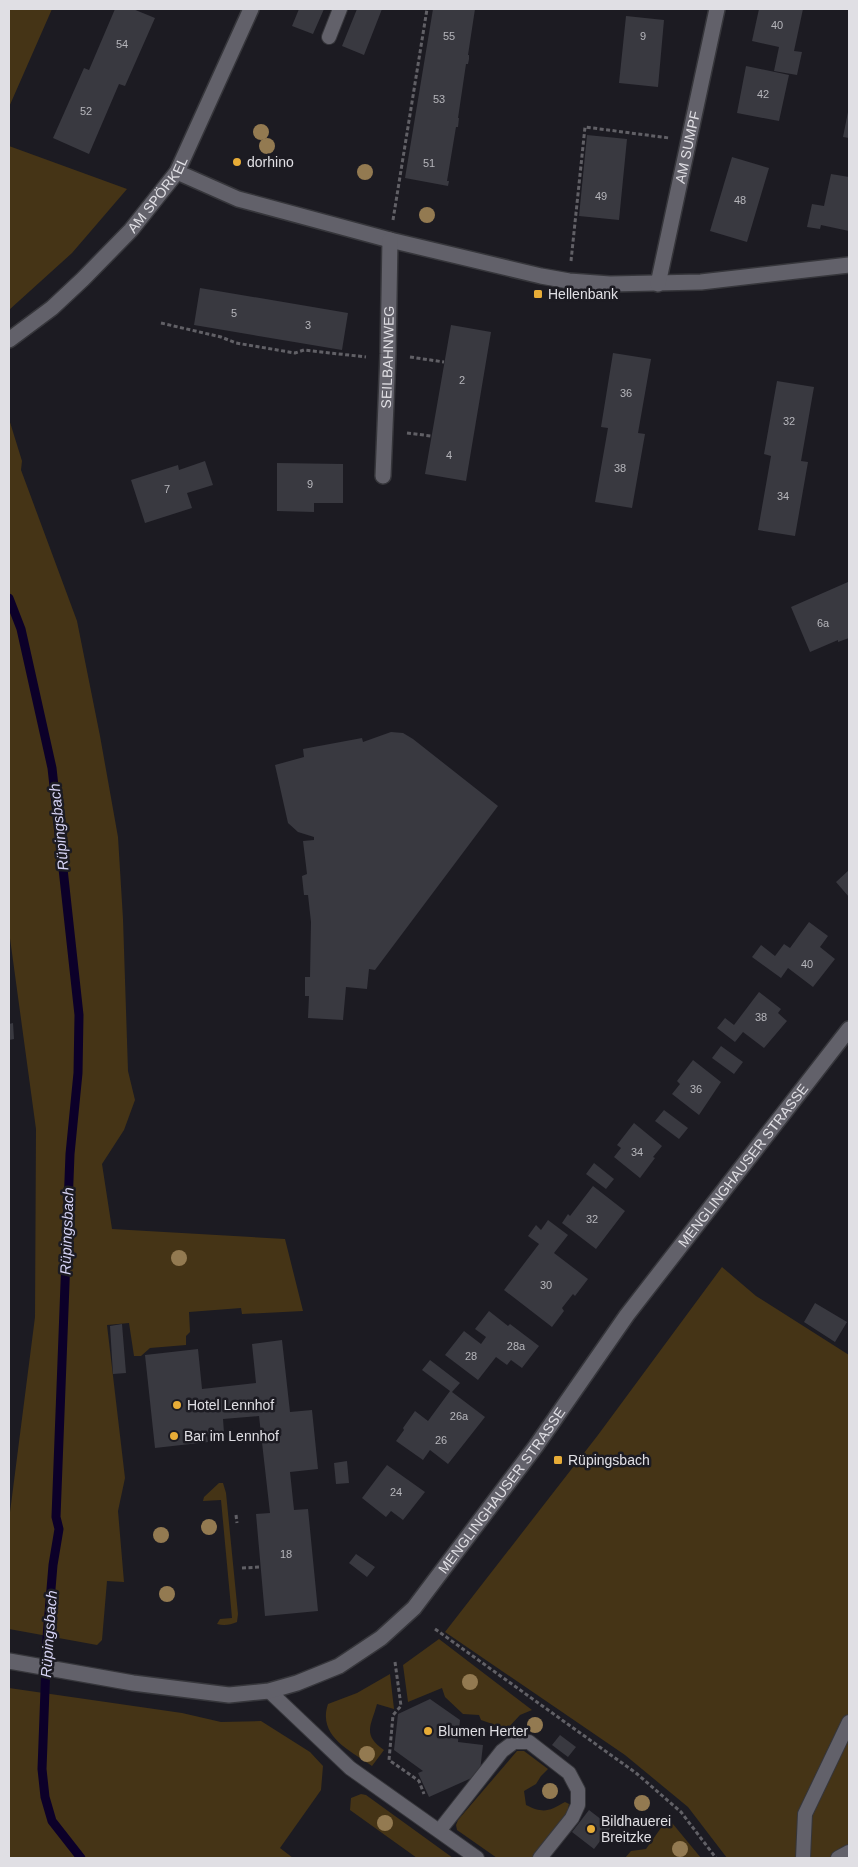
<svg xmlns="http://www.w3.org/2000/svg" width="858" height="1867" font-family="Arial,sans-serif">
<style>
.green{fill:#453416}
.lines{fill:none;stroke-linecap:round;stroke-linejoin:round}
.stream{stroke:#0c0029;stroke-width:9}
.building{fill:#393940}
.lane-casing{stroke:#36363b;stroke-width:16}
.street-casing{stroke:#36363b;stroke-width:18}
.secondary-casing{stroke:#36363b;stroke-width:18}
.path{stroke:#616066;stroke-width:3;stroke-dasharray:4 2.5;stroke-linecap:butt}
.lane{stroke:#62616a;stroke-width:14}
.street{stroke:#62616a;stroke-width:15}
.secondary{stroke:#62616a;stroke-width:15}
.tree{fill:#937a51}
.poi-dot{fill:#e7ac37;stroke:#1c1b22;stroke-width:2}
.labels{text-anchor:middle;stroke-width:5;stroke-linejoin:round;paint-order:stroke}
.number-label{font-size:11px;fill:#b6b6bb}
.street-label{font-size:14px;fill:#e0dfe4;stroke:#1c1b22}
.poi-label{font-size:14px;fill:#e0dfe4;stroke:#1c1b22;text-anchor:start}
.water-label{font-size:15px;font-style:italic;fill:#d7d4f5;stroke:#1c1b22}
</style>
<rect width="100%" height="100%" fill="#1c1b22"/>
<path class="green" d="M9,9H52L9,107Z
M9,146L127,189L72,253L9,310Z
M9,419L22,461L21,470L77,621L100,736L118,837L123,919L128,1071L135,1100L124,1130L102,1164L112,1229L285,1239L303,1311L242,1314L241,1308L189,1312L190,1332L186,1336V1345L150,1348L141,1356H134L129,1323L107,1325L125,1478L118,1511L124,1582L107,1581L102,1640L97,1645L9,1629V1520L35,1317L36,1129L9,931Z
M722,1267L756,1296L849,1355V1858H727L688,1807L625,1755L445,1632L598,1435Z
M219,1483H223L226,1493L238,1614L237,1622C230,1625 224,1626 217,1624L220,1619L232,1618L221,1500L203,1501L204,1497Z
M439,1639L532,1710L520,1715L507,1729L481,1720L479,1715L463,1714L445,1697L442,1688L408,1702L403,1665Z
M390,1674L394,1709L377,1704C371,1726 362,1735 384,1750L372,1766C351,1751 317,1736 328,1704L357,1693Z
M9,1688L182,1713L221,1722L261,1721L310,1752L323,1766L321,1790L280,1848L293,1858H9Z
M517,1751H524L548,1769L541,1776L536,1784L524,1791L526,1805C544,1814 549,1811 565,1802L569,1804L567,1815L532,1858H497L457,1830L456,1825L458,1820Z
M361,1794L366,1795L453,1858H417L350,1810L351,1798Z
M668,1818L701,1858H625L631,1851L646,1849Z"/>
<g class="lines">
<path class="stream" d="M9,598L21,629L52,768L79,1015L78,1073L70,1154L56,1517L59,1529L53,1565L47,1637L42,1769L45,1797L52,1821L81,1858"/>
</g>
<path class="building" d="M115,9H133L155,18L125,86L119,84L89,154L53,138L84,68L89,70Z
M299,9H324L313,34L292,26Z
M357,9H382L364,55L342,46Z
M433,9H475L468,55H469V59L468,64H466L458,118H459L458,127H456L447,181H449L448,186L405,178Z
M759,9H803L794,51L802,52L797,75L774,71L779,47L752,41Z
M626,16L664,20L658,87L619,83Z
M746,66L789,75L779,121L737,113Z
M848,112L849,113V138L843,137Z
M587,135L627,139L619,220L579,216Z
M732,157L769,168L747,242L710,231Z
M831,174L849,177V231L821,225L820,229L807,227L812,204L824,206Z
M200,288L348,313L342,350L194,325Z
M451,325L491,332L466,481L425,474Z
M613,353L651,359L638,433L645,434L632,508L595,502L608,428L601,427Z
M777,381L814,387L801,461L808,462L795,536L758,530L771,456L764,454Z
M205,461L213,485L187,493L192,508L145,523L131,480L178,465L179,470Z
M277,463L343,464V503H314V512L277,511Z
M848,582H849V638L838,642V640L810,652L791,607Z
M391,732L403,733L413,739L498,806L375,970L369,969L367,989L346,987L343,1020L308,1018L309,996H305V977H310L311,922L308,895H304L302,876L307,874L303,841L314,840V837L298,832L288,823L275,765L304,757L303,749L362,738L363,742Z
M849,870V897L836,882Z
M809,922L828,936L820,947L835,959L813,987L788,968L781,978L752,957L761,945L775,956L784,944L790,948Z
M759,992L781,1009L778,1013L787,1021L764,1048L743,1032L735,1042L717,1028L725,1018L734,1025Z
M13,1023L14,1039L9,1040V1024Z
M721,1046L743,1062L734,1074L712,1058Z
M693,1060L721,1082L699,1115L672,1094L680,1084L677,1081Z
M664,1110L688,1128L679,1139L655,1121Z
M634,1123L662,1146L653,1157L655,1158L640,1178L614,1157L621,1148L617,1145Z
M594,1163L614,1179L606,1189L586,1174Z
M593,1186L625,1211L596,1249L562,1223L568,1214L570,1216Z
M548,1220L568,1235L554,1253L588,1279L575,1296L573,1294L562,1308L564,1311L552,1327L504,1290L539,1244L528,1236L536,1225L541,1230Z
M815,1303L847,1322L835,1342L804,1322Z
M489,1311L508,1326L510,1324L539,1346L522,1368L511,1360L507,1365L496,1357L478,1380L445,1355L464,1331L481,1344L486,1337L475,1329Z
M122,1324L126,1373L113,1374L110,1326Z
M282,1340L290,1412L312,1410L318,1469L290,1472L294,1510L308,1509L318,1611L265,1616L256,1514L270,1513L259,1416L223,1419L224,1433L207,1435L208,1442L155,1448L145,1355L198,1349L202,1389L256,1383L252,1344Z
M430,1360L460,1383L452,1392L485,1417L448,1464L430,1450L423,1460L396,1441L404,1430L403,1428L415,1411L428,1421L450,1391L422,1370Z
M347,1461L349,1483L336,1484L334,1463Z
M387,1465L425,1492L403,1520L391,1511L386,1517L362,1498Z
M356,1554L375,1567L367,1577L349,1563Z
M430,1699L460,1720L458,1742L483,1745L480,1771L476,1776L429,1797L418,1773L423,1771L394,1750L398,1714Z
M560,1735L576,1747L568,1757L552,1745Z
M589,1810L611,1827L594,1849L572,1832Z"/>
<g class="lines">
<defs>
<path id="lane" d="M329,37L340,9
M269,1691L350,1768L477,1858
M439,1831L502,1751L514,1742H529L569,1773L578,1790V1805L572,1818L540,1858
M803,1858L805,1814L849,1722
M838,1858L849,1852"/>
<g id="street">
<path d="M177,172L238,199L390,240L541,276L569,281L610,284L701,282L849,265"/>
<path id="s1" d="M658,284L717,9"/>
<path id="s2" d="M9,340L52,308L83,279L131,230L177,172L251,9"/>
<path id="s3" d="M383,476L388,354L390,240"/>
</g>
<g id="secondary">
<path id="s4" d="M9,1661L133,1683L229,1695L269,1691L297,1683L339,1666L381,1638L414,1608L536,1446L627,1315L849,1029"/>
</g>
</defs>
<use href="#lane" class="lane-casing"/>
<use href="#street" class="street-casing"/>
<use href="#secondary" class="secondary-casing"/>
<path class="path" d="M393,220L427,9
M571,261L585,127L669,138
M161,323L221,337L236,343L295,353L304,350L366,357
M410,357L444,362
M407,433L431,436
M236,1515L237,1523
M242,1568L261,1567
M435,1629L636,1773L681,1812L716,1858
M395,1662L401,1706L393,1715L389,1760L419,1781L424,1794"/>
<use href="#lane" class="lane"/>
<use href="#street" class="street"/>
<use href="#secondary" class="secondary"/>
</g>
<g class="tree">
<circle cx="261" cy="132" r="8"/>
<circle cx="267" cy="146" r="8"/>
<circle cx="365" cy="172" r="8"/>
<circle cx="427" cy="215" r="8"/>
<circle cx="179" cy="1258" r="8"/>
<circle cx="209" cy="1527" r="8"/>
<circle cx="161" cy="1535" r="8"/>
<circle cx="167" cy="1594" r="8"/>
<circle cx="470" cy="1682" r="8"/>
<circle cx="535" cy="1725" r="8"/>
<circle cx="367" cy="1754" r="8"/>
<circle cx="550" cy="1791" r="8"/>
<circle cx="642" cy="1803" r="8"/>
<circle cx="385" cy="1823" r="8"/>
<circle cx="680" cy="1849" r="8"/>
</g>
<g class="poi-dot">
<circle cx="237" cy="162" r="5"/>
<rect x="533" y="289" width="10" height="10" rx="2.5"/>
<circle cx="177" cy="1405" r="5"/>
<circle cx="174" cy="1436" r="5"/>
<rect x="553" y="1455" width="10" height="10" rx="2.5"/>
<circle cx="428" cy="1731" r="5"/>
<circle cx="591" cy="1829" r="5"/>
</g>
<g class="labels">
<g class="number-label">
<text x="777" y="29">40</text>
<text x="449" y="40">55</text>
<text x="643" y="40">9</text>
<text x="122" y="48">54</text>
<text x="763" y="98">42</text>
<text x="439" y="103">53</text>
<text x="86" y="115">52</text>
<text x="429" y="167">51</text>
<text x="601" y="200">49</text>
<text x="740" y="204">48</text>
<text x="234" y="317">5</text>
<text x="308" y="329">3</text>
<text x="462" y="384">2</text>
<text x="626" y="397">36</text>
<text x="789" y="425">32</text>
<text x="449" y="459">4</text>
<text x="620" y="472">38</text>
<text x="310" y="488">9</text>
<text x="167" y="493">7</text>
<text x="783" y="500">34</text>
<text x="823" y="627">6a</text>
<text x="807" y="968">40</text>
<text x="761" y="1021">38</text>
<text x="696" y="1093">36</text>
<text x="637" y="1156">34</text>
<text x="592" y="1223">32</text>
<text x="546" y="1289">30</text>
<text x="516" y="1350">28a</text>
<text x="471" y="1360">28</text>
<text x="459" y="1420">26a</text>
<text x="441" y="1444">26</text>
<text x="396" y="1496">24</text>
<text x="286" y="1558">18</text>
</g>
<g class="street-label">
<text dy="5" stroke="none"><textPath href="#s1" startOffset="140">AM SUMPF</textPath></text>
<text dy="5" stroke="none"><textPath href="#s2" startOffset="209">AM SPÖRKEL</textPath></text>
<text dy="5" stroke="none"><textPath href="#s3" startOffset="119">SEILBAHNWEG</textPath></text>
<text dy="5" stroke="none"><textPath href="#s4" startOffset="984">MENGLINGHAUSER STRASSE</textPath></text>
<text dy="5" stroke="none"><textPath href="#s4" startOffset="579">MENGLINGHAUSER STRASSE</textPath></text>
</g>
<g class="poi-label">
<text x="247" y="167">dorhino</text>
<text x="548" y="299">Hellenbank</text>
<text x="187" y="1410">Hotel Lennhof</text>
<text x="184" y="1441">Bar im Lennhof</text>
<text x="568" y="1465">Rüpingsbach</text>
<text x="438" y="1736">Blumen Herter</text>
<text x="601" y="1826">Bildhauerei<tspan x="601" dy="16">Breitzke</tspan></text>
</g>
<g class="water-label">
<text transform="translate(59 827) rotate(-96)" y="5">Rüpingsbach</text>
<text transform="translate(67 1231) rotate(-88)" y="5">Rüpingsbach</text>
<text transform="translate(49 1634) rotate(-86)" y="5">Rüpingsbach</text>
</g>
</g>
<rect width="858" height="1867" fill="none" stroke="#e0dfe4" stroke-width="20"/>
</svg>
